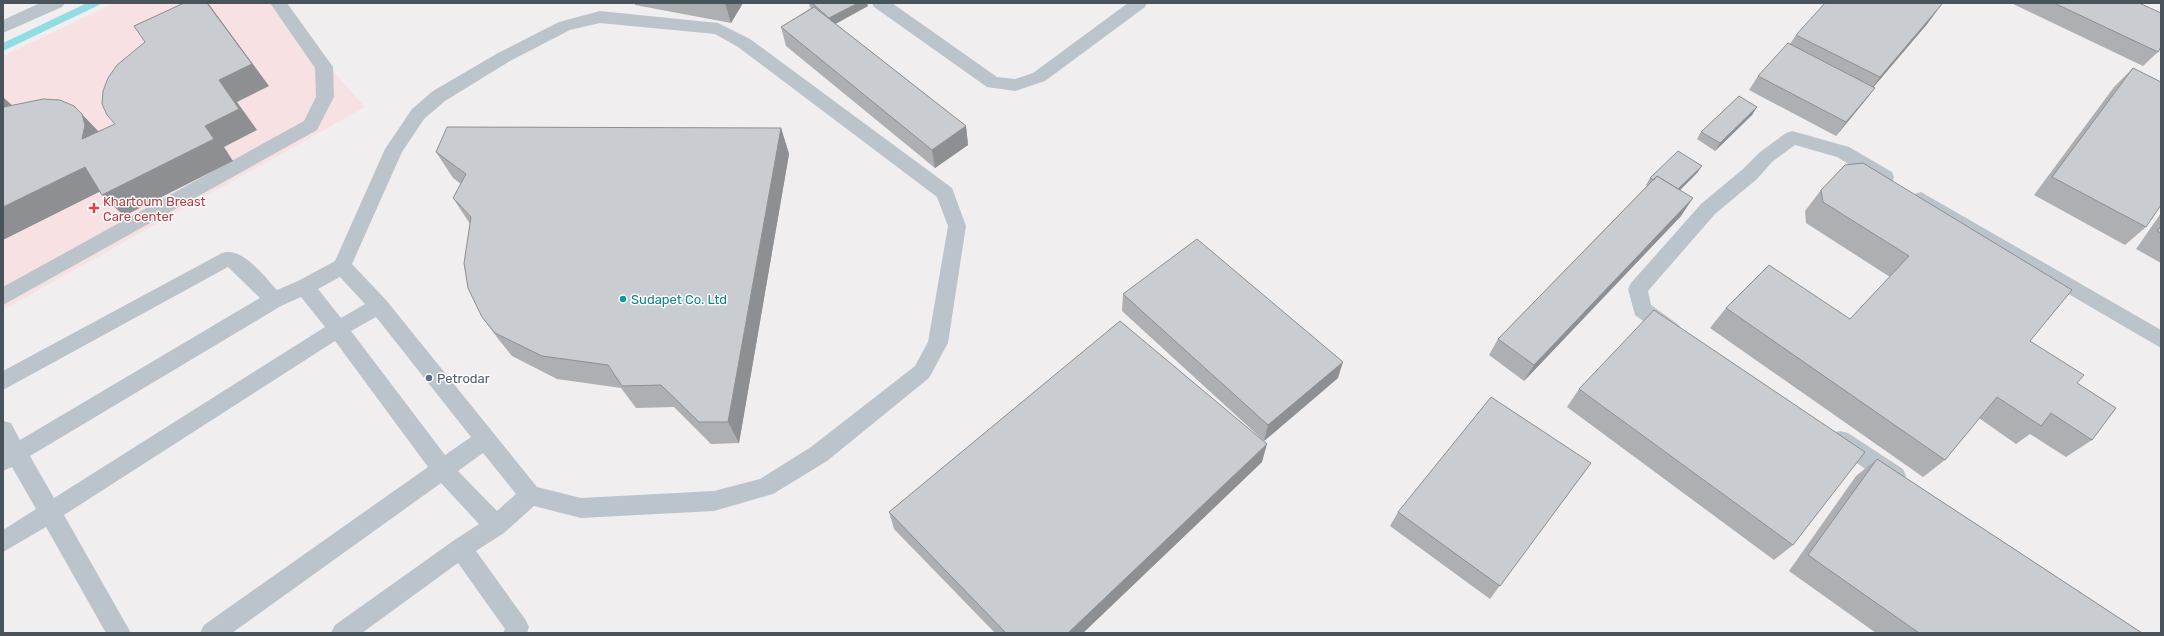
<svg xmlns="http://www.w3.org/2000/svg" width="2164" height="636" font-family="Rubik,sans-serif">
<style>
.medical{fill:#f8e1e2}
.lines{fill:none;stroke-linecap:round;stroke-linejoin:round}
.stream{fill:#92dde3;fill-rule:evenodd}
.service{fill:#bbc4ca;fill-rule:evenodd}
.tertiary{fill:#bbc4ca;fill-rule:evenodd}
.wall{fill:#adafb3}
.shaded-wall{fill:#8d8f92}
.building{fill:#c9ccd0;stroke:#8d8f92}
.health-dot{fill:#e0444e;stroke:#fff;stroke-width:1.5}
.culture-dot{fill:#0f9aa8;stroke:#fff;stroke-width:1.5}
.service-dot{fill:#5c6f8a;stroke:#fff;stroke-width:1.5}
.labels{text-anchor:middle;stroke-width:3;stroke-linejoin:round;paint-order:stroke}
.health-label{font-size:13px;fill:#be3a42;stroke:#fff;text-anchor:start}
.culture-label{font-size:13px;fill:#0d838f;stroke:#fff;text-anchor:start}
.service-label{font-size:13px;fill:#4e5e75;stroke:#fff;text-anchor:start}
</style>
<rect width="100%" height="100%" fill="#f1eeef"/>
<path class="medical" d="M114,3H272L365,107L3,310V56Z"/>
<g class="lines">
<path class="stream" d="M87,3H101L99,5L3,51V43Z"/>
<path class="service" d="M270,3H287L333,67L334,97L317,130L3,305V287L304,121L316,97L315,68Z
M872,3H892L997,77L1015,79L1033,73L1128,3H1147L1145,7L1045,81L1015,91L987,87L874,7Z
M600,11L718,23L750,39L952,188L966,226L948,343L929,378L827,461L773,494L714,511L581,518L534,506L504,533L476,551L525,619L529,627L527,633H503L505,629L458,563L362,633H331L335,625L453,541L479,524L441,483L232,633H200L204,625L428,467L335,341L64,515L131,633H106L46,527L3,552V530L36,509L12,467L3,471V421L11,423L20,440L260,298L228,267L3,390V371L222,253C243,246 264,277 277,290L298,281L335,261L385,149L412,109L433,91L498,53L559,22ZM600,23L715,34L738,47L937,197L948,226L928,342L915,366L811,447L760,479L714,491L581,498L537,487L386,300L352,264L402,152L424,119L445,101L510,61L570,30ZM340,277L365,304L341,318L318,289ZM301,297L325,327L54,498L30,456L281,306ZM376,317L471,437L445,455L351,331ZM483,453L516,494L497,511L458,471Z
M1792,131L1849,147L1892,172L1894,177L1892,182L1885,184L1878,182L1837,157L1795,145L1772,162L1757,179L1715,214L1648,291L1651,305L1679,325L1682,331L1679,337L1672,339L1665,337L1635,315L1628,289L1631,283L1701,204L1743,169L1760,152L1786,133Z
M1921,192L2161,330V348L1914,204L1912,199L1914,194Z
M1840,431L1848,433L1903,469L1906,476L1903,483L1895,486L1887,483L1832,447L1829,440L1832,433Z"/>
<path class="tertiary" d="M40,3H65L62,7L3,33V20Z"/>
</g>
<path class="wall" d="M635,3H743L731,23L635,5Z
M809,3H867L868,6L836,24L966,126L968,145L935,168L786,46L781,27L811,8L810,7Z
M2011,3H2139L2158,52L2143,66Z
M1928,23L1873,87L1875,88L1864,102L1836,136L1749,90L1758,76L1790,44L1796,35Z
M2133,68L2146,227L2125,245L2034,195L2114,87Z
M1757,107L1752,115L1715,151L1697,139L1701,132Z
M781,128L789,154L739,443L711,444L674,407L636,408L621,388L557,379L512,356L499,340L482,317L470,224L453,198L461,184L453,178L436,152Z
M1702,166L1697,173L1680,190L1681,216L1524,381L1489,355L1498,339L1647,186L1646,185L1650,178Z
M1821,190L2030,341L2077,383L2092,440L2066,457L2030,434L2016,444L1979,418L1945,460L1923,477L1710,328L1726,308L1850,319L1890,277L1806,223L1805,211Z
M2161,213V263L2136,249Z
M1123,294L1338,378L1264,441L1122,311Z
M1579,389L1793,545L1774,560L1567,407Z
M1877,459L2142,633H1876L1789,571L1856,476Z
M1262,462L1083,633H995L894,529L889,512Z
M1591,463L1490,599L1390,526L1398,512Z"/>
<path class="shaded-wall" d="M208,3L269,86L237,102L257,130L224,147L233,161L124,216L102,195L219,80Z
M725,3H743L731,23Z
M858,3H867L868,6L831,26L829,18Z
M1942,4L1928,23L1866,96L1880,77Z
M1875,88L1864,102L1836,136L1846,122Z
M3,97L15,108L26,128L3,106Z
M74,106L103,136L82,139Z
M1757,107L1752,115L1715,151L1720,143Z
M966,126L968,145L935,168L932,150Z
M781,128L789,154L739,443L728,422Z
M1702,166L1697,173L1670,200L1674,192Z
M85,167L107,188L3,240V207Z
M1693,198L1681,216L1524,381L1534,365Z
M1343,362L1338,378L1264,441L1268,425Z
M1267,444L1262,462L1083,633H1068Z"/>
<path class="building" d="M184,3H207L252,64L219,80L239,109L205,126L214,139L102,195L85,167L3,207V106L4,107L43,99L60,100L74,106L82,114L85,125L82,139L115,124L107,115L102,104L103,91L108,78L117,65L145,42L134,26Z
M812,3H858L829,18Z
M1825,3H1941L1942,4L1880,77L1796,35Z
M2054,3H2139L2161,13V47L2158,52Z
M814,7L966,126L932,150L781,27Z
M1788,43L1875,88L1846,122L1758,76Z
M2133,68L2161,82V205L2146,227L2052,177Z
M1739,96L1757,107L1720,143L1701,132Z
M447,127L781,128L728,422H699L661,385L622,386L608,365L542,356L495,333L482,317L468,288L464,263L471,217L453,198L466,174L436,152Z
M1678,151L1702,166L1678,189L1657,176L1654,180L1650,178Z
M1863,163L2072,290L2030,341L2084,375L2077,383L2116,408L2092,440L2051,413L2041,426L1997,397L1945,460L1726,308L1769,265L1850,319L1909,256L1823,202L1821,190L1845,165Z
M1657,176L1693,198L1534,365L1498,339Z
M2161,226V233L2157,231Z
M1197,239L1343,362L1268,425L1123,294Z
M1654,310L1865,452L1793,545L1579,389Z
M1120,321L1267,444L1068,633H1006L889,512Z
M1491,397L1591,463L1500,586L1398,512Z
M1877,459L2142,633H1919L1808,555Z"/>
<path class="health-dot" d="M92 202h4v4h4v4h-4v4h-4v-4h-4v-4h4z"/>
<circle class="culture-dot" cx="623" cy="299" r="4"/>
<circle class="service-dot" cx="429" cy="378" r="4"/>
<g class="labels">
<g class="health-label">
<text x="103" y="206">Khartoum Breast<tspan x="103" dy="15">Care center</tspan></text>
</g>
<g class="culture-label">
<text x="631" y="304">Sudapet Co. Ltd</text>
</g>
<g class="service-label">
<text x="437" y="383">Petrodar</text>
</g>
</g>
<rect width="2164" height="636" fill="none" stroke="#48545a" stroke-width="8"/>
</svg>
